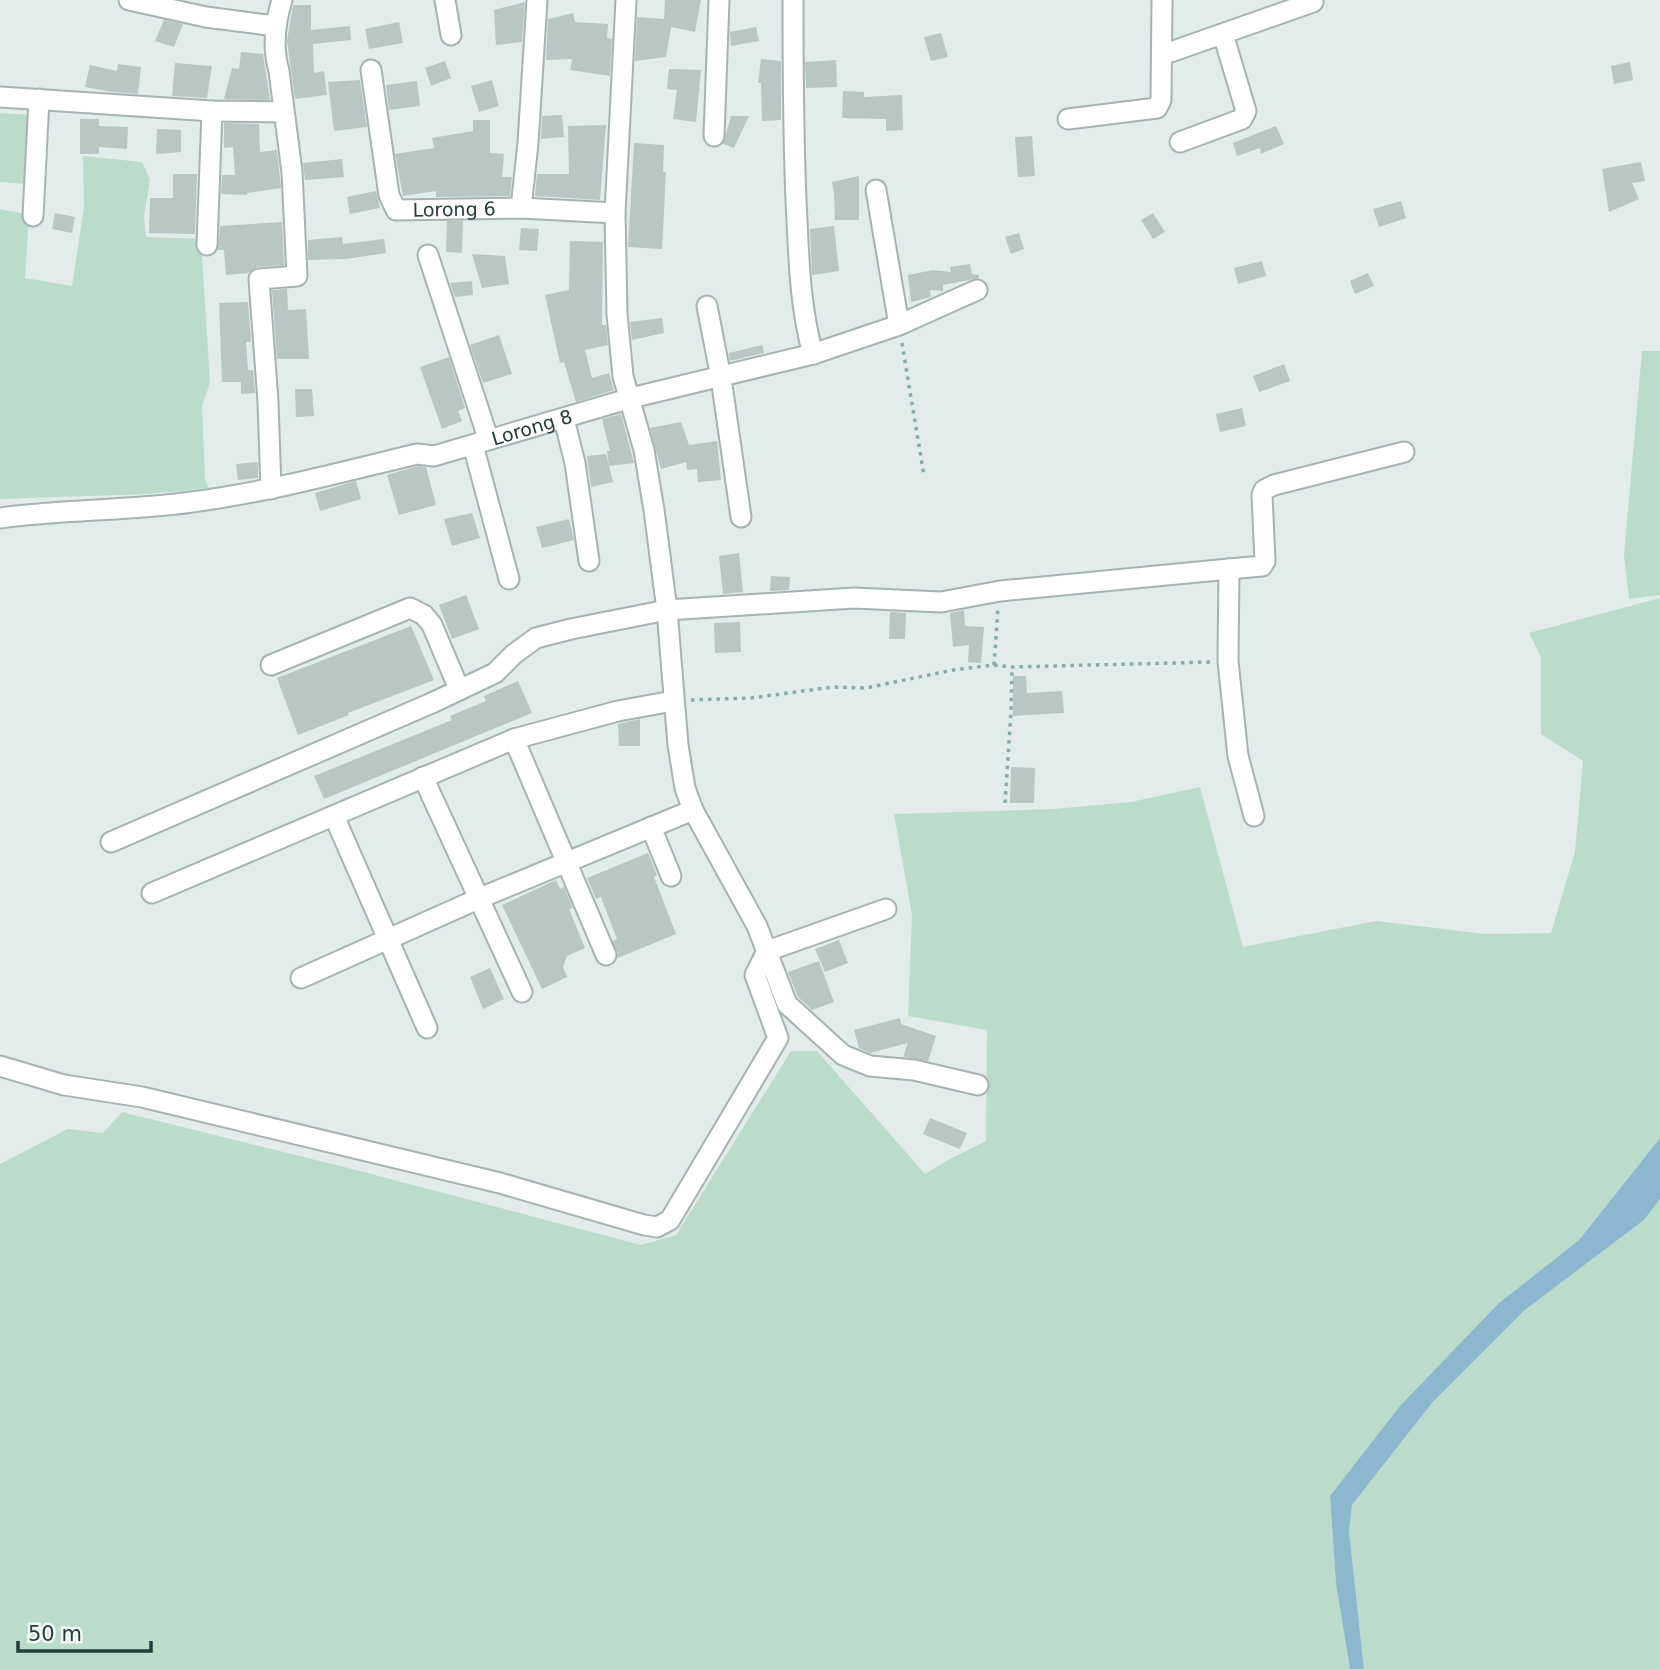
<svg xmlns="http://www.w3.org/2000/svg" width="1660" height="1669" font-family="'DejaVu Sans',sans-serif">
<style>
.green{fill:#bcdccb}
.water{fill:#8cb8cf}
.building{fill:#b8c7c3}
.lines{fill:none;stroke-linecap:round;stroke-linejoin:round}
.street-casing{stroke:#a5b4b2;stroke-width:23}
.path{stroke:#84afa9;stroke-width:3.5;stroke-dasharray:3.5 5;stroke-linecap:butt}
.street{stroke:#fff;stroke-width:19}
.labels{text-anchor:middle;stroke-width:7;stroke-linejoin:round;paint-order:stroke}
.street-label{font-size:19px;fill:#233d3b;stroke:#f3f9f7}
</style>
<rect width="100%" height="100%" fill="#e2ecea"/>
<path class="green" d="M0,113L35,115L27,184L0,182Z
M83,156L142,162L150,179L144,217L146,237L201,239L210,383L202,406L205,480L209,488L149,494L0,499V209L29,215L25,278L72,286L84,207Z
M1642,351H1660V595L1629,599L1624,556Z
M1660,598V1138L1579,1240L1499,1303L1330,1496L1336,1584L1350,1669H0V1164L68,1129L103,1133L122,1112L356,1170L641,1245L676,1235L791,1051H817L925,1174L950,1159L986,1141L987,1030L908,1016L912,915L894,814L1054,809L1131,802L1200,787L1243,947L1376,921L1485,934L1551,933L1575,852L1583,761L1541,734V657L1529,633Z
M1660,1199V1669H1364L1349,1531L1352,1505L1432,1403L1525,1310L1644,1220Z"/>
<path class="water" d="M1660,1138V1199L1644,1220L1525,1310L1432,1403L1352,1505L1349,1531L1364,1669H1350L1336,1584L1330,1496L1400,1406L1499,1303L1579,1240Z"/>
<path class="building" d="M665,0H701L695,32L671,27L666,57L635,61L637,17L664,19Z
M525,2L522,42L496,45L494,10Z
M293,5H311V30L350,26L351,40L313,44L314,73L324,71L327,95L295,99L287,41Z
M573,13L575,22L608,24L607,38L612,39L610,76L570,70L572,59L546,60L548,19Z
M164,20L183,24L174,47L155,41Z
M399,22L403,43L369,49L365,29Z
M756,27L759,41L731,46L730,32Z
M941,33L948,57L931,61L924,37Z
M241,52L263,54L270,100L224,99L232,68L239,69Z
M761,59L781,61V120L762,121L761,83H758Z
M836,60L837,87L806,88L805,62Z
M445,61L451,78L431,86L425,68Z
M1630,62L1633,80L1614,84L1611,66Z
M175,63L212,66L207,98L172,96Z
M118,64L141,67L138,94L112,92L85,87L90,65L117,71Z
M669,69L701,70L696,122L673,119L677,90L667,89Z
M360,80L367,127L334,131L328,82Z
M492,80L499,106L479,112L471,86Z
M417,81L420,106L389,110L386,85Z
M843,91L864,92V97L902,95L903,130L886,131V119L842,118Z
M562,115L564,137L541,139L542,116Z
M731,116H749L734,148L723,144Z
M80,119H99V126L128,127L127,149L99,147V154H80Z
M473,120H490V153L504,154L502,177H512L510,196L436,197V191L403,196L395,154L434,148L432,138L473,131Z
M224,123L259,124L260,152L277,150L281,188L247,193V195L221,194L222,175H235L233,147L224,148Z
M606,125L600,200L535,196L537,174H569L568,126Z
M1276,126L1284,144L1261,154L1260,148L1237,156L1233,143Z
M157,129L181,130V152L156,154Z
M1032,136L1035,176L1018,177L1015,137Z
M634,143L664,145L663,172H666L662,249L628,247Z
M342,159L344,177L305,180L303,163Z
M1641,162L1645,181L1632,183L1639,199L1609,212L1602,169Z
M173,174H197L195,234L149,233L150,198H173Z
M859,176V220H835L834,194L832,182Z
M376,191L380,208L350,214L347,197Z
M1401,201L1406,218L1379,227L1373,209Z
M55,213L75,217L72,233L52,229Z
M1153,213L1165,232L1153,239L1141,220Z
M447,221H463L462,253L446,252Z
M282,222L284,265L257,267L248,273L226,275L224,250H218L220,226Z
M834,226L839,271L812,275L810,229Z
M521,228L539,229L537,251L519,250Z
M1019,233L1024,249L1011,254L1005,237Z
M342,237L343,244L384,239L386,253L346,259L308,260V240Z
M570,241L603,242L602,325H606L608,345L585,350L592,378L609,373L614,390L576,402L564,362L560,363L545,295L569,290Z
M472,254L505,256L509,284L482,288Z
M1262,261L1266,276L1238,284L1234,268Z
M970,264L972,274L979,275V278L943,285V291L930,290L931,297L911,302L908,275L933,270L951,272L950,267Z
M1368,273L1374,286L1355,294L1350,281Z
M472,281L473,295L455,297L450,283Z
M287,289L288,310L306,309L309,359H277L272,290Z
M248,302L251,342H246L248,370H253L255,393L241,394V382H222L219,303Z
M662,318L664,333L632,340L630,322Z
M499,335L512,374L483,383L470,345Z
M762,345L764,353L730,361L729,353Z
M449,357L465,408L458,411L462,421L442,429L420,367Z
M1284,364L1290,381L1259,392L1253,376Z
M295,389H312L314,416L296,417Z
M1242,408L1246,426L1220,432L1216,414Z
M621,414L634,463L609,466L607,451H610L602,419Z
M681,422L689,445L717,441L721,480L698,482L697,469L687,470L686,462L661,469L650,428Z
M606,454L613,482L591,487L587,456Z
M258,462V478L238,480L236,464Z
M418,466L426,467L436,505L399,515L387,475Z
M356,481L361,499L320,511L315,493Z
M472,513L480,538L452,546L444,519Z
M569,519L574,540L542,548L536,527Z
M739,553L743,592L723,594L719,556Z
M771,576L790,577L789,590L770,591Z
M466,595L479,629L452,639L439,605Z
M964,610L965,626L984,627L981,663L968,662L969,645L953,647L950,613Z
M890,612L906,613L905,639H889Z
M740,622L741,652L715,653L714,623Z
M411,626L434,680L348,713L349,715L298,735L277,678Z
M1013,676H1026L1027,693L1062,691L1064,713L1013,716Z
M518,681L532,713L324,799L314,776L452,720L450,716L486,701L484,696Z
M640,719V746H619L618,724Z
M1011,767L1035,768L1034,803H1010Z
M648,853L657,875L654,877L676,934L618,958L613,941L617,939L601,897L596,899L587,878Z
M556,880L560,889L564,887L573,908L569,909L585,948L567,956L563,967L567,977L542,989L502,905Z
M839,940L848,963L825,972L815,949Z
M819,961L834,1002L812,1010L798,997L788,972Z
M490,968L504,999L483,1009L470,977Z
M900,1018L901,1024L936,1036L928,1061L903,1057L908,1043L870,1053L859,1048L854,1030Z
M930,1118L967,1133L960,1149L923,1134Z"/>
<g class="lines">
<defs>
<g id="street">
<path d="M129,0L206,17L275,26"/>
<path d="M445,0L451,35"/>
<path d="M626,0L615,213L617,314L623,376L644,450L654,510L667,610L678,745L685,788L693,810L757,926L787,1004L843,1055L870,1066L914,1070L978,1085"/>
<path d="M793,0C793,74 793,147 797,221C799,266 801,311 813,354"/>
<path d="M1162,55L1313,2"/>
<path id="s1" d="M371,70L389,195L396,210L521,208L615,213"/>
<path d="M0,97L212,111L283,112"/>
<path d="M1068,119L1157,108L1161,100L1162,0"/>
<path d="M714,136L719,0"/>
<path d="M1180,142L1242,119L1246,111L1223,34"/>
<path d="M876,190L899,325"/>
<path d="M521,208L528,143L537,0"/>
<path d="M33,216L39,99"/>
<path d="M207,245L212,111"/>
<path d="M428,255L488,438"/>
<path d="M707,306L721,378L741,517"/>
<path d="M564,419L575,463L589,561"/>
<path d="M473,445L509,579"/>
<path d="M271,489L268,402L259,279L297,276L292,172L279,71C272,47 275,23 282,0"/>
<path id="s2" d="M0,518C64,509 128,511 192,502C268,492 342,472 417,454L434,456L631,398L813,354L899,325L977,290"/>
<path d="M1229,569L1262,566L1265,561L1262,495L1264,490L1274,485L1404,452"/>
<path d="M271,665L410,608L424,615L432,625L459,689"/>
<path d="M514,739L606,955"/>
<path d="M423,777L522,992"/>
<path d="M334,816L427,1028"/>
<path d="M651,827L671,876"/>
<path d="M111,842L434,702L495,673L514,654L536,638L571,629L667,610L854,598L941,602L1000,591L1229,569L1228,661L1238,756L1254,816"/>
<path d="M152,893L514,739L618,711L673,701"/>
<path d="M301,978L480,898L693,810"/>
<path d="M0,1066L64,1085L142,1097L500,1183L644,1225L657,1227L670,1220L778,1038L755,975L767,951L886,909"/>
</g>
</defs>
<use href="#street" class="street-casing"/>
<path class="path" d="M902,343L924,476
M994,665L998,608
M691,700L751,698L833,687L866,688L953,670L994,665L1012,667L1212,662
M1005,803L1011,712L1012,667"/>
<use href="#street" class="street"/>
</g>
<g class="labels">
<g class="street-label">
<text dy="7" stroke="none"><textPath href="#s1" startOffset="201">Lorong 6</textPath></text>
<text dy="7" stroke="none"><textPath href="#s2" startOffset="542">Lorong 8</textPath></text>
</g>
</g>
<path d="M18 1641v10h133v-10" fill="none" stroke="#233d3b" stroke-width="3.5"/>
<text x="28" y="1641" font-size="21" fill="#233d3b" stroke="#f3f9f7" stroke-width="5" paint-order="stroke">50 m</text>
</svg>
